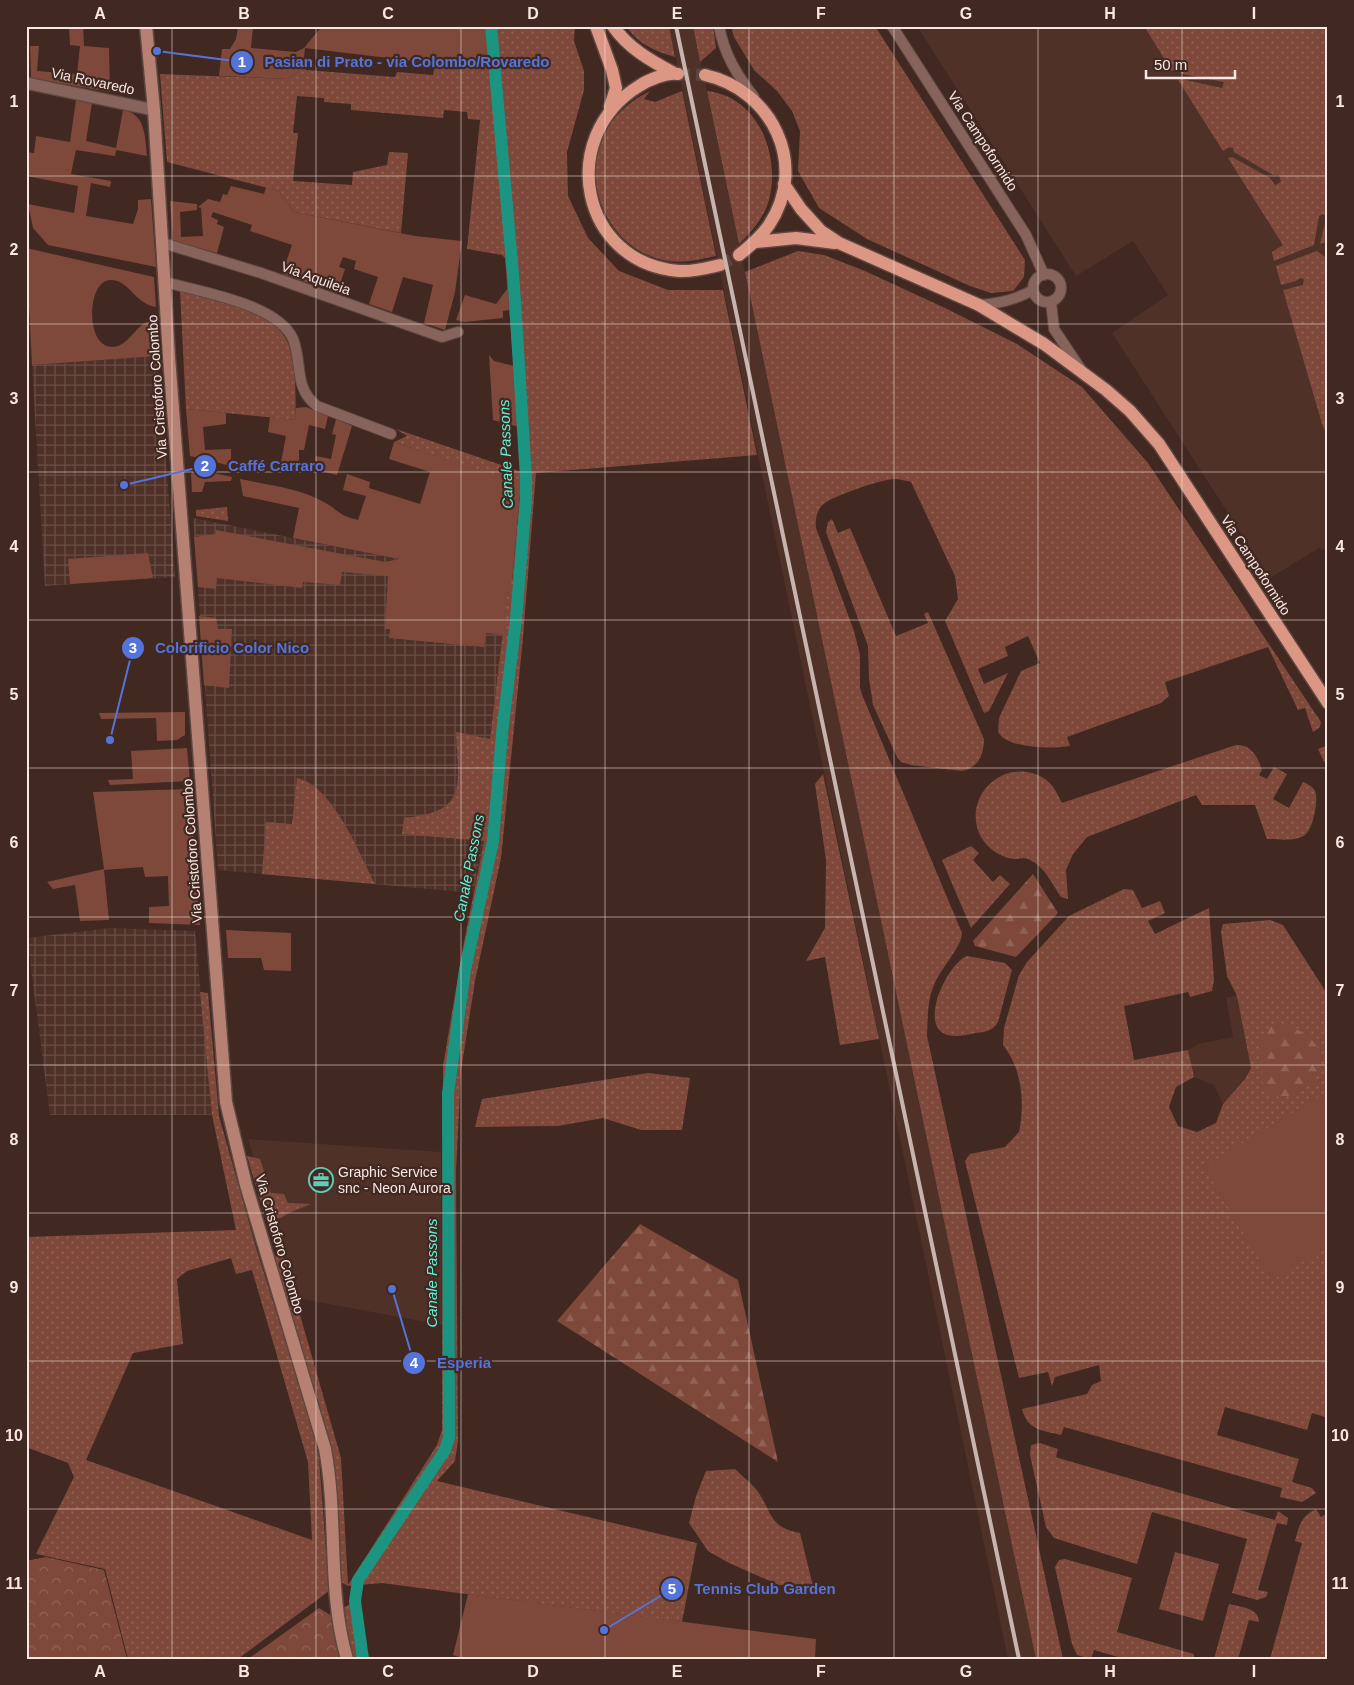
<svg xmlns="http://www.w3.org/2000/svg" width="1354" height="1685" font-family="Arial,sans-serif">
<style>
.built{fill:#4f3128}
.industrial{fill:url(#industrial-grid)}
.grass{fill:url(#grass-dots);fill-rule:evenodd}
.forest{fill:url(#forest-firs)}
.park{fill:url(#park-crowns)}
.garden{fill:#7e493b}
.lines{fill:none;stroke-linecap:round;stroke-linejoin:round}
.canal{stroke:#1b9481;stroke-width:12}
.primary-tunnel{stroke:#5c453e;stroke-width:12;stroke-dasharray:12 6;stroke-linecap:butt}
.minor-casing{stroke:#5e4740;stroke-width:12}
.tertiary-casing{stroke:#5e4740;stroke-width:14}
.secondary-casing{stroke:#5e4740;stroke-width:15}
.primary-casing{stroke:#5e4740;stroke-width:15}
.minor{stroke:#86645b;stroke-width:10}
.tertiary{stroke:#86645b;stroke-width:11}
.secondary{stroke:#b68172;stroke-width:12}
.primary{stroke:#dc9784;stroke-width:12}
.rail{stroke:#c7b4ae;stroke-width:4}
.grid{fill:none;stroke:#f8e7e2;stroke-width:1;stroke-opacity:0.55}
.labels{text-anchor:middle;stroke-width:4.5;stroke-linejoin:round;paint-order:stroke}
.street-label{font-size:14px;fill:#f8e7e2;stroke:#412821}
.poi-label{font-size:14px;fill:#f8e7e2;stroke:#412821;text-anchor:start}
.water-label{font-size:15px;font-style:italic;fill:#5df4d9;stroke:#412821}
.leader{fill:none;stroke:#5474da;stroke-width:2}
.callout-dot{fill:#5474da;stroke:#412821;stroke-width:2}
.mark-label{font-size:15px;text-anchor:middle;font-weight:bold;fill:#fff}
.callout-label{font-size:15px;text-anchor:middle;font-weight:bold;fill:#5474da;stroke:#412821;stroke-width:4.5;stroke-linejoin:round;paint-order:stroke}
.neatline{fill:none;stroke:#f8e7e2;stroke-width:2}
.grid-label{font-size:16px;text-anchor:middle;font-weight:bold;fill:#f8e7e2}
</style>
<defs>
<pattern id="industrial-grid" width="8" height="8" patternUnits="userSpaceOnUse" patternTransform="scale(1.25)"><rect width="8" height="8" fill="#4f3128"/><path d="M0 4h8M4 0v8" fill="none" stroke="#694f47"/></pattern>
<pattern id="grass-dots" width="8" height="8" patternUnits="userSpaceOnUse" patternTransform="scale(1.25)"><rect width="8" height="8" fill="#7e493b"/><path d="M2 2h.1M6 6h.1" fill="none" stroke="#916357" stroke-width="1.8" stroke-linecap="round"/></pattern>
<pattern id="forest-firs" width="22" height="20" patternUnits="userSpaceOnUse" patternTransform="scale(1.25)"><rect width="22" height="20" fill="#7e493b"/><path d="M5 1l3.5 6h-7zM16 11l3.5 6h-7z" fill="#916357"/></pattern>
<pattern id="park-crowns" width="20" height="18" patternUnits="userSpaceOnUse" patternTransform="scale(1.25)"><rect width="20" height="18" fill="#7e493b"/><path d="M2 6a3 3 0 1 1 6 0M12 15a3 3 0 1 1 6 0" fill="none" stroke="#916357"/></pattern>
</defs>
<rect width="100%" height="100%" fill="#412821"/>
<path class="built" d="M669,26H693L1037,1659H1008Z
M917,26H1328V551L1319,548L1270,578L1112,333L1168,295L1133,241L1076,276Z
M1237,995L1251,1068L1245,1079L1223,1104L1214,1085L1194,1077L1188,1050L1198,1044L1233,1037L1226,998Z
M248,1139L441,1152L442,1325L296,1298Z"/>
<path class="industrial" d="M158,356L175,577L45,586L32,365Z
M193,518L509,581L490,739L484,840L473,893L218,870Z
M110,928L195,931L212,1115H50L27,938Z"/>
<path class="grass" d="M486,26H575L574,41L584,71V90L567,152L568,196L588,238L619,271L668,290H723L757,455L536,473L523,638L501,858L475,981L461,1071L456,1171L458,1441L455,1461L437,1481L697,1543L682,1622L382,1583L348,1586L341,1582L333,1467L274,1257L282,1252L341,1458L348,1585L437,1445L442,1430L443,1066L463,947L484,841L402,834L404,818C469,812 458,786 456,732L490,739L509,581H512L521,485L394,442L407,436L396,429L522,472L505,258L502,255L467,249L480,120L468,119L467,112L444,110L443,118L351,110V104L324,102V98L297,96L293,133H298L293,181L352,185L353,172L387,165L389,152L408,153L401,233L294,212L279,191L167,162L160,74L289,79L303,67L306,70L395,77L397,72L433,75L435,64L488,70Z
M626,26H669L675,57C655,51 638,44 626,26Z
M693,26H713L716,48L700,62Z
M731,26H875L1025,260L1024,277L1013,291L991,293L970,286L867,239L819,208L798,171L800,131L792,111L777,91L754,70L734,37Z
M1144,26H1328V218L1323,214L1319,216L1314,245L1274,261L1272,252L1283,245L1228,158L1232,157L1270,178L1275,185L1281,182L1279,175H1273L1234,152L1233,148L1229,147L1223,151L1178,80L1181,79L1222,88L1224,82L1182,74L1177,69L1172,71Z
M650,91L644,99L655,102L682,91L716,256C698,260 681,264 663,260C612,249 583,190 601,142C609,119 628,102 650,91Z
M707,91C757,96 781,154 769,200C764,218 752,231 739,244Z
M1328,219V241L1320,244L1325,223Z
M798,251L824,255L865,271L945,308L1017,344L1082,387L1148,463L1321,722L1320,727L1313,732L1305,708L1298,710L1268,647L1165,682L1169,696L1161,703L1067,737L1070,746C1053,749 1007,749 998,732L999,718L1021,671L1040,663L1028,636L1005,647L1008,656L978,669L984,684L1008,673L989,711L984,713L945,621L958,599L955,576L911,482C906,481 900,479 895,479C885,478 833,496 825,503C817,509 815,518 816,528L854,631L860,655V688L863,697L962,933C962,947 940,969 934,985C927,1001 928,1018 927,1036L1063,1659H1036L745,272Z
M1317,251L1328,259V435L1323,427L1283,290L1303,285L1304,279L1300,278L1296,281L1281,285L1276,266Z
M184,290C216,300 274,309 288,343C297,367 295,395 296,420L186,409L180,292Z
M227,507L228,521L196,516V510Z
M832,519L838,533L850,528L896,636L928,623L924,614L928,612L984,739C984,755 978,768 962,771L911,765L901,762L897,757L873,705L869,679L868,646L864,635L826,532L828,522Z
M1236,745C1251,744 1258,757 1262,770L1259,775L1267,779L1274,767L1287,774L1273,799L1289,808L1303,782C1307,784 1313,786 1315,791C1319,800 1313,829 1305,835C1295,842 1279,839 1267,839L1255,805H1202L1196,795L1087,837L1073,854L1066,870L1068,899L1061,897C1052,884 1045,867 1030,860C1025,857 1020,859 1015,859C1000,858 985,847 979,833C963,793 1008,755 1045,779C1054,785 1057,794 1062,803Z
M1328,745V761L1324,762L1318,749Z
M823,774L879,1039L840,1045L825,957L806,961L825,928L826,860L815,784Z
M297,778C333,786 359,853 375,884L262,874L266,822L292,824Z
M971,846L979,853L973,860L993,882L1000,875L1010,884L971,928L942,860Z
M1124,889L1133,890L1142,908L1160,901L1165,913L1148,921L1155,934L1209,908L1214,980L1212,991L1190,997L1188,992L1124,1006L1134,1060L1188,1050L1194,1077L1176,1087L1169,1107L1178,1126L1197,1132L1216,1123L1223,1104L1245,1079L1251,1068L1237,996L1227,976L1221,931L1223,924L1270,920L1283,925L1328,995V1418L1312,1413L1307,1430L1225,1407L1217,1435L1299,1459L1292,1482L1312,1488L1316,1493L1302,1502L1280,1497L1282,1488L1064,1427L1061,1435C1042,1430 1028,1431 1022,1409L1087,1394L1092,1385L1101,1381L1099,1365L1055,1377L1052,1386L1048,1372L1019,1378L965,1161L970,1154L1005,1147L1019,1132C1025,1102 1022,1069 1003,1045L1004,1028L1019,975L1027,962L1069,916Z
M967,956L1005,963L1012,970L998,1022C993,1031 985,1032 976,1033C965,1035 955,1038 945,1034C919,1023 948,963 967,956Z
M200,992L208,993L219,1116L257,1251L312,1426L319,1458L329,1591L238,1659H128L105,1569L36,1554L74,1477L68,1463L26,1447V1237L236,1230L212,1115ZM231,1258L236,1274L252,1270L308,1462L312,1540L86,1460L133,1353L183,1344L177,1279L187,1271Z
M648,1073L690,1078L682,1130H641L603,1118L558,1126L475,1127L482,1099Z
M247,1156L260,1159L271,1193L284,1194L288,1203L311,1204C300,1209 291,1211 281,1218L265,1217Z
M1040,1443L1058,1449L1056,1457L1058,1458L1275,1520L1278,1511L1288,1518L1287,1525L1277,1523L1258,1590L1268,1592L1266,1597L1257,1600L1232,1593L1247,1539L1152,1512L1137,1564L1054,1538L1046,1527L1030,1455L1031,1445Z
M735,1469C741,1475 749,1481 755,1488C772,1508 766,1527 800,1533L813,1586L779,1585L729,1563L708,1551L689,1523L696,1496L706,1471Z
M1316,1509L1321,1517L1328,1513V1659H1270L1302,1543L1295,1541C1299,1526 1301,1516 1316,1509Z
M1175,1552L1219,1564L1203,1621L1159,1609Z
M1065,1559L1132,1578L1117,1632L1194,1654V1659H1125L1094,1650L1091,1659L1077,1655L1072,1644L1055,1567L1059,1560Z
M354,1602L360,1603L368,1659H353L343,1608Z
M1229,1604C1241,1607 1259,1608 1259,1622L1249,1620L1238,1659H1214Z"/>
<path class="forest" d="M1033,874L1058,913L1016,957L975,946L973,941Z
M1285,1024L1308,1035L1322,1053L1314,1083L1292,1096H1271L1262,1082L1261,1039L1272,1025Z
M640,1224L738,1280L778,1462L557,1321Z"/>
<path class="park" d="M46,1557L104,1570L127,1659H26V1561Z
M319,1608L332,1616L342,1659H248Z"/>
<path class="garden" d="M69,26H83L84,46L109,48L110,92L31,78L30,46H39L37,71L77,74L80,46L70,45Z
M322,26H486L488,70L305,48L303,67L289,79L219,76L222,49H230L236,39L238,27H253L251,48L296,52L304,48Z
M76,100L92,103L86,141L116,148L123,110C146,114 145,137 147,156L116,150L115,156L76,150L71,174L111,181L110,187L91,183L86,216L133,224L138,209V200L151,199L156,267L48,245L33,228L28,204L74,213L78,186L26,176V152L34,153L36,136L70,142Z
M231,186L264,194L266,187L279,191L294,212L415,236L462,241L455,292L445,330L424,323L433,285L403,277L392,312L369,304L378,277L354,269L356,261L343,257L339,267L345,269L337,293L282,274L292,245L250,231L252,225L213,212L211,217L218,220L217,224L224,227L217,253L173,241L170,201L197,204V210L180,212L181,237L203,236L201,208L198,207L208,199L220,202L223,194L227,195Z
M26,248L154,277L156,307C135,304 131,282 112,280C87,277 84,347 112,347C127,347 134,329 145,323C148,321 153,320 156,319L158,356L32,365Z
M508,288L509,310L503,311V318L464,322L456,320L465,295L496,304Z
M489,355L494,361L514,366L519,427L493,420Z
M306,407L328,416L325,429L309,425L304,450H299V466L281,462L286,436L268,432L270,417L296,420V408Z
M186,409L226,413V424L203,427L205,450L231,449V466L190,456Z
M336,419L352,426L337,475L313,469L316,456L331,459L336,435L332,434Z
M394,442L521,484L512,581H509L503,635L486,633L484,647L389,638L390,629H385L388,576L342,572L340,585L303,582L302,588L217,578L216,589L198,587L194,537L216,534V530L385,562L399,559L293,538L299,508L243,496L240,479C268,485 299,488 324,502C340,511 337,515 358,520L366,496L343,490L347,474L370,482L369,488L420,504L430,472L389,459Z
M195,469L232,477L231,481L205,482L202,492H192L191,474Z
M148,553L153,578L70,584L68,559Z
M199,616L216,618L218,629H232L229,688L204,685Z
M185,712V735L177,740L157,741L156,718L101,719L99,713Z
M187,748L190,781L110,785L108,780L133,779L131,751Z
M190,789L200,925L149,923V907L169,906L168,876L145,877L143,867L104,870L109,920L80,921L75,885L53,889L47,882L104,869L93,792Z
M226,930L291,933V971L264,970L261,958H228Z
M1328,1091V1246L1272,1280L1204,1167Z
M468,1594L816,1639L815,1659H464L453,1655Z"/>
<g class="lines">
<path class="canal" d="M363,1659L355,1601L358,1580L445,1450L449,1437L448,1093L465,970L493,841L502,733L516,619L526,499V478L514,286L491,26"/>
<path class="primary-tunnel" d="M678,74L705,75
M720,265L739,255"/>
<defs>
<path id="minor" d="M719,26C724,54 737,75 754,97
M892,26L1026,235L1044,275
M163,243L261,273L442,337L458,332
M1033 288a14 14 0 1 1 28 0a14 14 0 1 1-28 0Z
M165,282C200,292 278,304 293,339C303,364 293,387 317,406L391,434
M1051,302L1054,329L1080,368
M979,305C1000,303 1015,300 1033,290"/>
<path id="tertiary" d="M26,83L154,110"/>
<path id="secondary" d="M146,26L154,110L169,357L226,1102L246,1185L325,1449C338,1518 327,1591 347,1659"/>
<path id="primary" d="M596,26L612,70L616,88L610,107
M613,26C628,48 651,61 674,73
M678,74C667,72 648,80 639,86C556,137 580,263 679,271C693,272 707,268 720,265
M705,75C772,90 809,165 769,225C761,237 750,246 739,255
M784,184L801,209L821,231L839,243L979,305L1044,344L1106,390L1130,411L1159,444L1328,703
M756,242L796,238L835,243"/>
</defs>
<use href="#minor" class="minor-casing"/>
<use href="#tertiary" class="tertiary-casing"/>
<use href="#secondary" class="secondary-casing"/>
<use href="#primary" class="primary-casing"/>
<use href="#minor" class="minor"/>
<use href="#tertiary" class="tertiary"/>
<use href="#secondary" class="secondary"/>
<use href="#primary" class="primary"/>
<path class="rail" d="M676,26L1019,1659"/>
</g>
<path class="grid" d="M172,26V1659M316,26V1659M461,26V1659M605,26V1659M749,26V1659M894,26V1659M1038,26V1659M1182,26V1659M26,176H1328M26,324H1328M26,472H1328M26,620H1328M26,768H1328M26,917H1328M26,1065H1328M26,1213H1328M26,1361H1328M26,1509H1328"/>
<defs>
<symbol id="office-ring" viewBox="-11 -11 22 22"><circle r="9.5" fill="#412821" stroke="#5dceb9" stroke-width="1.5"/><path d="M-6-3h4V-5.5h4V-3h4V5H-6ZM-1-4.5V-3h2v-1.5ZM-6 0V1H6V0Z" fill="#5dceb9"/></symbol>
</defs>
<g fill-rule="evenodd">
<use href="#office-ring" x="307" y="1166" width="28" height="28"/>
</g>
<g class="labels">
<g class="street-label">
<text transform="translate(93 81) rotate(12)" y="5">Via Rovaredo</text>
<text transform="translate(983 141) rotate(57)" y="5">Via Campoformido</text>
<text transform="translate(316 278) rotate(20)" y="5">Via Aquileia</text>
<text transform="translate(157 387) rotate(-94)" y="5">Via Cristoforo Colombo</text>
<text transform="translate(1256 565) rotate(57)" y="5">Via Campoformido</text>
<text transform="translate(192 851) rotate(-94)" y="5">Via Cristoforo Colombo</text>
<text transform="translate(280 1244) rotate(74)" y="5">Via Cristoforo Colombo</text>
</g>
<g class="poi-label">
<text x="338" y="1177">Graphic Service<tspan x="338" dy="16">snc - Neon Aurora</tspan></text>
</g>
<g class="water-label">
<text transform="translate(506 454) rotate(-92)" y="5">Canale Passons</text>
<text transform="translate(469 868) rotate(-79)" y="5">Canale Passons</text>
<text transform="translate(432 1273) rotate(-90)" y="5">Canale Passons</text>
</g>
</g>
<path class="leader" d="M157 51L242 62M124 485L205 466M110 740L133 648M392 1289L414 1363M604 1630L672 1589"/>
<g class="callout-dot">
<circle cx="157" cy="51" r="5"/>
<circle cx="124" cy="485" r="5"/>
<circle cx="110" cy="740" r="5"/>
<circle cx="392" cy="1289" r="5"/>
<circle cx="604" cy="1630" r="5"/>
<circle cx="242" cy="62" r="12"/>
<circle cx="205" cy="466" r="12"/>
<circle cx="133" cy="648" r="12"/>
<circle cx="414" cy="1363" r="12"/>
<circle cx="672" cy="1589" r="12"/>
</g>
<g class="mark-label">
<text x="242" y="67">1</text>
<text x="205" y="471">2</text>
<text x="133" y="653">3</text>
<text x="414" y="1368">4</text>
<text x="672" y="1594">5</text>
</g>
<g class="callout-label">
<text x="407" y="67">Pasian di Prato - via Colombo/Rovaredo</text>
<text x="276" y="471">Caffé Carraro</text>
<text x="232" y="653">Colorificio Color Nico</text>
<text x="464" y="1368">Esperia</text>
<text x="765" y="1594">Tennis Club Garden</text>
</g>
<rect width="1354" height="1685" fill="none" stroke="#412821" stroke-width="55"/>
<path d="M1146 70v8h89v-8" fill="none" stroke="#f8e7e2" stroke-width="2.5"/>
<text x="1154" y="70" font-size="15" fill="#f8e7e2" stroke="#412821" stroke-width="4" paint-order="stroke">50 m</text>
<rect x="28" y="28" width="1298" height="1630" class="neatline"/>
<g class="grid-label">
<text x="100" y="19">A</text>
<text x="244" y="19">B</text>
<text x="388" y="19">C</text>
<text x="533" y="19">D</text>
<text x="677" y="19">E</text>
<text x="821" y="19">F</text>
<text x="966" y="19">G</text>
<text x="1110" y="19">H</text>
<text x="1254" y="19">I</text>
<text x="14" y="107">1</text>
<text x="1340" y="107">1</text>
<text x="14" y="255">2</text>
<text x="1340" y="255">2</text>
<text x="14" y="404">3</text>
<text x="1340" y="404">3</text>
<text x="14" y="552">4</text>
<text x="1340" y="552">4</text>
<text x="14" y="700">5</text>
<text x="1340" y="700">5</text>
<text x="14" y="848">6</text>
<text x="1340" y="848">6</text>
<text x="14" y="996">7</text>
<text x="1340" y="996">7</text>
<text x="14" y="1145">8</text>
<text x="1340" y="1145">8</text>
<text x="14" y="1293">9</text>
<text x="1340" y="1293">9</text>
<text x="14" y="1441">10</text>
<text x="1340" y="1441">10</text>
<text x="14" y="1589">11</text>
<text x="1340" y="1589">11</text>
<text x="100" y="1677">A</text>
<text x="244" y="1677">B</text>
<text x="388" y="1677">C</text>
<text x="533" y="1677">D</text>
<text x="677" y="1677">E</text>
<text x="821" y="1677">F</text>
<text x="966" y="1677">G</text>
<text x="1110" y="1677">H</text>
<text x="1254" y="1677">I</text>
</g>
</svg>
